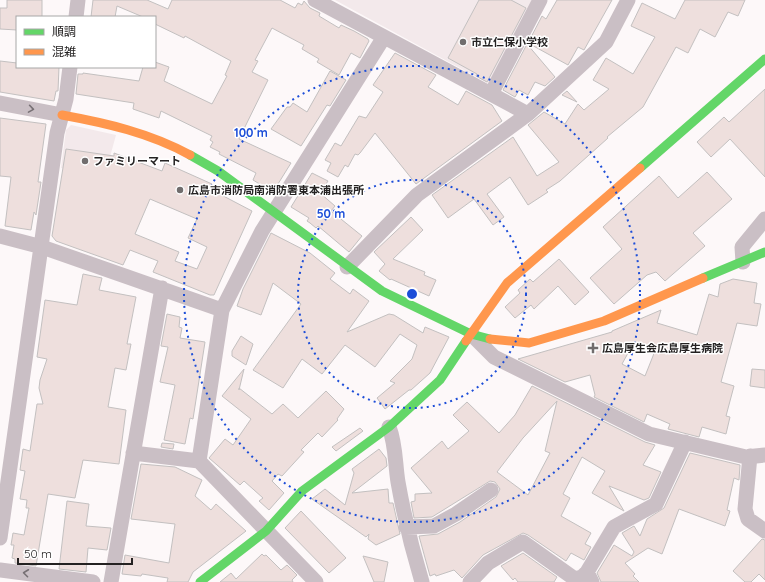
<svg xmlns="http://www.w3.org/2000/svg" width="765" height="582" font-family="Quicksand,'Noto Sans JP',sans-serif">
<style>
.built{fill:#f3e9eb}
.building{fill:#eedfdd;stroke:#c3c0c0;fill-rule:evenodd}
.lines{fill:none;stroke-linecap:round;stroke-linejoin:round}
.street{stroke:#cabfc5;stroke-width:15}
.fast{stroke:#63d668;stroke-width:9}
.slow{stroke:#ff974d;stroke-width:9}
.oneway{stroke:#777074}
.ring{fill:none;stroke:#1d4ed8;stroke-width:2;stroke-dasharray:2 4}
.poi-dot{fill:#706d6d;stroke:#fff;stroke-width:1.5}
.labels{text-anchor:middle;stroke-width:3;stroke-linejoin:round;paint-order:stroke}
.poi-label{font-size:11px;font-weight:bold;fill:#242222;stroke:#fff;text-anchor:start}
.centre{fill:#1d4ed8;stroke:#fff;stroke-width:2}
.ring-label{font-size:12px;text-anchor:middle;font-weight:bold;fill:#1d4ed8;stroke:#fff;stroke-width:3;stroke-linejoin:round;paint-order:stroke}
</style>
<rect width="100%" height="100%" fill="#fdf8f9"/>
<path class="built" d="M335,0H535L491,85Z
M71,125L116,135L105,175L61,168L66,130Z"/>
<path class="building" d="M7,0H42V17H17V30L0,29V8H7Z
M93,0H147L168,9L172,0H280L295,8L298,3L302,5L304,1L310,8L320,13L319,16L339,28L341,25L354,31L368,39L369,41L360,58L351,53L339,75L317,62L319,59L302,49L304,45L272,28L255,60L258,61L252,72L268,80L239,139L291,163L273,192L253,180L256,173L219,154L220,152L210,147L213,142L210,140L212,136L161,111L159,118L133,109L134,103L76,94L78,74H83V73L139,81L143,67H155V62L169,67L164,81L212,104L227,76L225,75L231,61L185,36L184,38L155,24V17H143L117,6L115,17H91Z
M479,0H511L526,8L487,82L476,76L477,74L448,58Z
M557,0H612L584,50L578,47L568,65L528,43L542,16L546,19Z
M685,0H745L738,16L728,12L715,37L700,29L688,53L676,47L643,107L607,137L608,138L560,181L546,190L548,192L528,205L510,177L487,194L504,217L493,225L474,199L448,218L432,195L513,137L537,176L559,162L528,125L544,112L565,124L578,104L584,110L609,89L593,80L606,58L633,74L655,37L631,26L642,3L675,19Z
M527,44L555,77L545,86L535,82L528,95L519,90L515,97L503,90Z
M395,53L436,75L428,87L458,105L466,91L492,105L502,121L416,184L375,133L360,153L358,155L355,154L348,167L345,165L338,177L327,171L331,163L325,160L335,143L341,146L359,116L366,118L383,92L373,85Z
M0,61L17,63V67H59L58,91H56L54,101L0,92Z
M330,71L346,80L330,106L327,105L301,146L271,129L287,107H290L293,103L307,112Z
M765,89V177L730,139L711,157L697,142L724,117L729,122Z
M567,91L577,102L562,95Z
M0,118L46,124L38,182H41L36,215L34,212L31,230L5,226L11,177L0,176Z
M66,149L114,156V153L162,171L165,163L212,184L210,189L252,211L214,295H210L153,272L158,261L130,250L123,265L56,241L52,236ZM150,199L197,219L188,238L207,247L197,269L175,261L179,252L135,234Z
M707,172L732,199L693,233L705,246L665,281L656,272L647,275L614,304L590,278L622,249L603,227L659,176L678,198Z
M312,173L328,181L320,193L335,206L331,211L362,236L349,252L318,226L316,228L310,223L307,221L309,218L291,207Z
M411,217L423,230L393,259L425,272L424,275L436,280L429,296L391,279L390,280L379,271L385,264L374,252Z
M271,233L310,253L335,273L330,279L350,294L353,289L369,301L347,332L389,314L394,315L423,333L425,327L449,337L430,373L411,390H409L385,409L377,398L395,383L390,381L412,359L417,345L400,334L375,367L345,345L322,374L302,359L283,388L253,370L301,304L273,283L261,315L237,306L243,289Z
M559,259L589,292L575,305L558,286L534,309L531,305L515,318L505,307L520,293L518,290L530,279L533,282Z
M83,274L102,278L99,290L136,297L127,344H131L126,370L115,368L108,407L126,410L119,464L83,460L75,498L48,494L36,566L15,563V559L12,558L14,545H11L13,533L24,535L29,508H26L27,500L20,499L25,471L20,470L23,449L30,451L37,404H43L39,388L40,380L47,359L37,357L45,300L77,305Z
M733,279L757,283L754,303L761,304L757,326L737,323L730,349L721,382L734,386L726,416L730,417L726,434L702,427L699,437L668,429L670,424L647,414L644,422L594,397L595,395L590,375L565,382L518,359L612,332V331L661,310L657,323L697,335L709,294L718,297L720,284ZM633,344L655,351L645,376L622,364Z
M167,314L180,317L179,327L182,328L180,338L205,342L193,419L190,418L185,444L164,440L175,385L160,382L168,347L161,346Z
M241,336L253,344L246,365L232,356V351Z
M244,369L239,390V388L272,414L283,404L298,418L326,391L344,409L337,419L338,420L322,437L318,433L301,450L304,452L282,476L278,474L272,481L284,493L269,510L259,501L263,498L244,481L240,485L209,458L225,439L233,445L251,419L222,396Z
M752,369L765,370V388L750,386Z
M532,386L645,442L655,445L643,465L661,472L649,498L644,500L609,486L624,511L592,493L605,471L582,457L563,494L570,498L561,516L591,533L585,544L591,547L584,560L571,553L566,561L528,535L523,533L483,555L462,578L454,570L436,576L435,574L430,576L419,536L438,534L460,522L496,497L500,489L495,482L490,481L432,517L414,518L411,502L415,501V494L432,493L411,468L442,441L448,449L469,431L453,415L467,402L499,433L515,415ZM557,401L545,451L550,453L528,495L497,472L523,438Z
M360,428L363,431L336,451L332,447Z
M162,443L174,444L173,449L161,447Z
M379,449L386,458L387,466L352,493L388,489L389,503H393L400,534L376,545L368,539L369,534L366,537L312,499L325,489L345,505L354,473L352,469Z
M690,453L740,465L739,480L734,478L727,510L730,511L725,526L679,509L662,554L648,548L625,563L635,574L633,576L639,582H601L597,573L614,545L632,556L634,552L622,533L634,526L640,536L647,519L664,508Z
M141,464L175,467L202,480L195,496L211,510L216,504L246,531L193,572L188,582H167L168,578L142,574L141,576L122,574L125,555L169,563L175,524L131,519Z
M67,501L89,504L86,526L111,528L107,550L88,548L86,572L59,569Z
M301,511L346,558L329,573L285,528Z
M762,539L765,540V580L759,574L751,582H745L733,571Z
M523,553L557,577L554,582H518L515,578L513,580L501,566Z
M262,554L264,556L266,555L281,570L287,565L297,575L292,580L293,582H220L231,573L236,579Z
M363,556L388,562L384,582H374Z"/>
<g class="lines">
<path class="street" d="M315,0L528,114
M76,17L78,0
M491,94L540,0
M0,103L62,115
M0,236L42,247L222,310
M743,262L742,247L765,219
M347,267L417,195L528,114L606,42L628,0
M472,335L494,357L649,434L746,457L765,455
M389,427C396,445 395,464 398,482C404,516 412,549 422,582
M133,453L199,461
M750,456L745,509L748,519L765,531
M406,527L434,526L456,514L491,490
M0,538L57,133L66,99L70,67
M0,570L93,582
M111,582L162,288
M316,582L199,461L222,310L262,231L384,37
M470,582L488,563L523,542L575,579L582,577L587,572
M592,582L587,572L614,527L656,504L685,442"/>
<path class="fast" d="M190,155L218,171L382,291L471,334L490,339
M640,168L765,59
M703,278L765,252
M200,582L266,531L302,491L389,427L440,380L466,341"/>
<path class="slow" d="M62,115C106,123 150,133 190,155
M490,339L529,343L604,321L703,278
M466,341L507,283L640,168"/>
</g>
<defs><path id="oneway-chevron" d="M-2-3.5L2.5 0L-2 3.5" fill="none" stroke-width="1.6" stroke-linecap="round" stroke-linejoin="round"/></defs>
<g class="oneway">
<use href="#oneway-chevron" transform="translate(31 109) rotate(9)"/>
<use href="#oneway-chevron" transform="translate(26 573) rotate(-173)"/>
</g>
<g class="ring">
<circle cx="412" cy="294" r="114"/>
<circle cx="412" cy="294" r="228"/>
</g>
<g class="poi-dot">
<circle cx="463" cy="42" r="4"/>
<circle cx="85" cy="161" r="4"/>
<circle cx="180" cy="190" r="4"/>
<path d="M591 342h4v4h4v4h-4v4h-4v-4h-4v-4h4z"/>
</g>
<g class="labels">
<g class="poi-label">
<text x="471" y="46">市立仁保小学校</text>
<text x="93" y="165">ファミリーマート</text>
<text x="188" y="194">広島市消防局南消防署東本浦出張所</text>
<text x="602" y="352">広島厚生会広島厚生病院</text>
</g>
</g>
<circle cx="412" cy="294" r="6" class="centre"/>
<g class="ring-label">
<text x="251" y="137">100 m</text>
<text x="331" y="218">50 m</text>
</g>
<rect x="16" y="16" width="140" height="52" fill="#ffffff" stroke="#a7a7a7"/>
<rect x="24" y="29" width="20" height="6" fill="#63d668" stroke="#a7a7a7"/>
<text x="52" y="36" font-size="12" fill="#242222">順調</text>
<rect x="24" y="49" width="20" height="6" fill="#ff974d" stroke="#a7a7a7"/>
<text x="52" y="56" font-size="12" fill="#242222">混雑</text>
<path d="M18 558v6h114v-6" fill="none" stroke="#242222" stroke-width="2"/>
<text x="24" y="558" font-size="12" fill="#242222" stroke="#ffffff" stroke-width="3" paint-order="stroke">50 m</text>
</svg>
